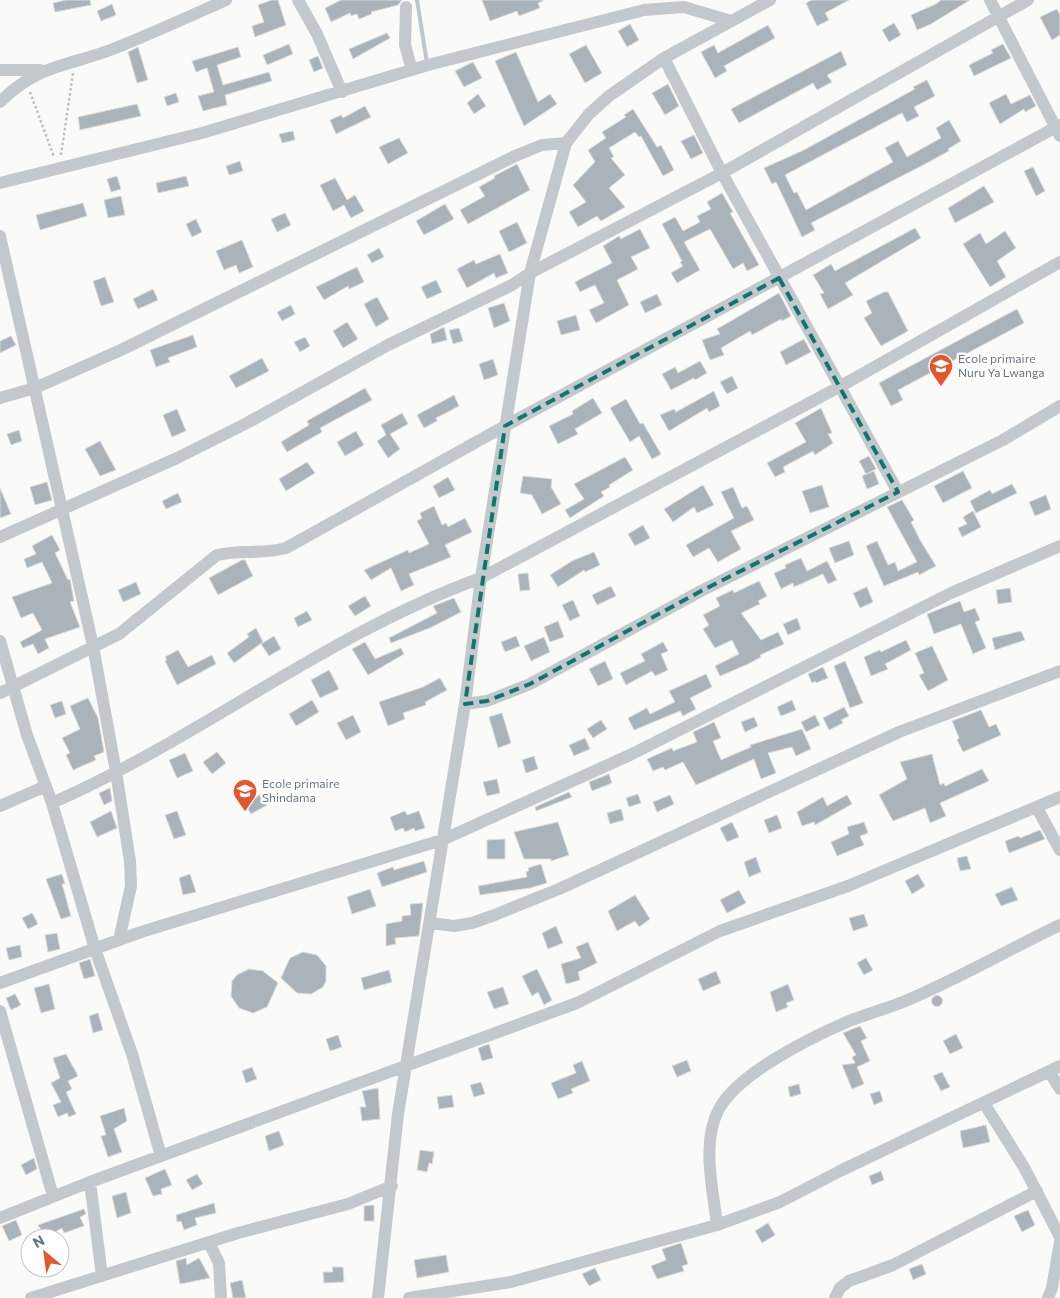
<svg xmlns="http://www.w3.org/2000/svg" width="1060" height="1298" font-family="Commissioner,sans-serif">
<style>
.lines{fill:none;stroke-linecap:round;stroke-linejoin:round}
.stream{stroke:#bbc7cb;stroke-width:4}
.building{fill:#aab3b9;stroke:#dcdcda}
.path{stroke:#bbbfc2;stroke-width:2.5;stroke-dasharray:2.5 2.5;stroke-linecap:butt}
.minor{stroke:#c3c8cc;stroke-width:12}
.marked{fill:none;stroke:#0f766e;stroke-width:4;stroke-dasharray:10 6;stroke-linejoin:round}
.labels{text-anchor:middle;stroke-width:5;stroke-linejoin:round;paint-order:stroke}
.poi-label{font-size:12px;fill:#657683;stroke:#fff;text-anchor:start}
</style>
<rect width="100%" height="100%" fill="#fafaf8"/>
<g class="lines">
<path class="stream" d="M417,0L427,63"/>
</g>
<path class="building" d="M66,0H90L91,5L55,12L53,3Z
M272,0H278L286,25L255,37L252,26L264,22L258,5Z
M341,0H402L398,5L371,12L372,14L359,19L357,14L351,16L350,13L331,22L325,8Z
M482,0H543V1L538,3L540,8L519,16L517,11L490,21Z
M812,0H849L825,13L829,20L817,26L806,3Z
M941,0H970L931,24L917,30L911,15L936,4Z
M112,4L116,15L101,21L97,11Z
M1057,9L1060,15V35L1052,40L1040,17Z
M894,23L901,35L889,42L882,30Z
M630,24L639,40L627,47L618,31Z
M768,25L775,38L724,66L727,71L715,78L701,52L714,45L718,53Z
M387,33L390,38L353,59L349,49Z
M289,44L293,54L267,65L263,55Z
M1003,44L1011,58L974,76L969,65L993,53L991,50Z
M586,45L602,73L585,83L569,54Z
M138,47L148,80L137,83L128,52Z
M238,47L241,57L217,65L223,85L269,72L272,81L225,95L227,105L203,111L198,96L214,92L207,68L196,72L192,61Z
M841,51L847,65L827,75L832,82L817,90L813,83L739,123L731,109Z
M516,52L538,102L550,94L557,104L524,126L495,61Z
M318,56L323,68L314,72L309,60Z
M473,62L482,78L464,87L455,71Z
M927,80L935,96L914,107L919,116L907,122L902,113L898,115L785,175L794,193L797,192L806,210L893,162L885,148L898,141L907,157L941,138L936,128L949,120L961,141L948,149L949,151L925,164L811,223L815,230L802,237L776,182L772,184L764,168L804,150L915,89L913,87Z
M668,84L679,106L665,115L652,93Z
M176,93L179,102L167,106L164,97Z
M478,94L486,106L474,114L467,103Z
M1006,94L1011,104L1030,95L1036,106L1025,112L1024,109L1000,124L989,103Z
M137,104L141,116L80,130L78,117Z
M365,106L371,117L336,134L330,120L341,115L343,118Z
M633,109L657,147L661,145L674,170L663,176L641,136L639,137L635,132L609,148L614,157L611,158L625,175L609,188L625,207L601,221L597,216L578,227L569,212L586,202L573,185L595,162L588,150L606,138L602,132L626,117L624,115Z
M293,131L295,140L282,143L279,134Z
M694,135L703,153L691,159L681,141Z
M399,138L408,153L388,164L379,147Z
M240,161L243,171L229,175L226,166Z
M517,164L530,190L468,224L460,210L485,196L479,187L495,178L494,176Z
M1033,167L1045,191L1036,196L1024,171Z
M117,176L121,189L111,192L107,179Z
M186,176L189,186L158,193L156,183Z
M335,178L347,200L355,195L364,211L351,218L344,205L333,211L320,185Z
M984,186L994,202L955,223L948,208Z
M722,193L733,212L730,213L759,265L747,271L743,263L733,269L710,229L684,242L700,270L677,283L671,273L683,266L680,262L682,261L662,224L675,217L683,231L700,222L697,216L711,209L707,202Z
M121,196L125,215L108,218L104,200Z
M83,203L87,216L40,230L36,215Z
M445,204L454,219L424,235L416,221Z
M285,213L291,225L277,232L271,219Z
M196,219L202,232L192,237L186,224Z
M517,222L527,243L509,252L499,231Z
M915,228L921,238L845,283L853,295L828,309L820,294L824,293L813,275L831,264L835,271Z
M640,229L650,248L631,257L638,269L617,280L629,305L596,323L589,310L604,303L595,285L580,292L575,282L612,263L603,246L619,236L621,239Z
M1005,231L1016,248L997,261L1006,277L990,287L963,244L980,233L986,244Z
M242,240L253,267L239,273L236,265L224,270L216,251Z
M379,248L384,257L372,263L367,255Z
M500,254L508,273L496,278L494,273L467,288L457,269L474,260L476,264Z
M357,267L364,282L349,289L348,286L324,300L316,287Z
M105,277L114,302L101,306L93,281Z
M436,280L442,292L427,299L421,287Z
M153,289L158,300L138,309L133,299Z
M884,292H888L908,331L881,346L864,318L872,313L866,301Z
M779,293L791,316L782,321L781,319L752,335L750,331L721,348L724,355L710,360L702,340L720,334L717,329Z
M657,294L662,305L645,313L640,302Z
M377,297L389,319L376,327L364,304Z
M504,303L510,321L494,328L488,308Z
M291,305L295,314L282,321L277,312Z
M1017,309L1024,323L898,390L903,400L891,406L879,383Z
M576,315L580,330L561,335L557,321Z
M347,322L358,339L343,348L333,331Z
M444,327L447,340L432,344L430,334Z
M459,328L463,341L453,344L449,330Z
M193,335L197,347L168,358L170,362L156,367L150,350Z
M11,336L16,345L0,353V341Z
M305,337L310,346L300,352L294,342Z
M804,339L811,352L786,365L780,352Z
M262,358L269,371L236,388L229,376Z
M493,359L498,375L484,380L479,364Z
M700,361L707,373L695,380L694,378L671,390L662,374L675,367L678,373Z
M732,376L738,388L727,394L720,382Z
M365,388L372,400L320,428L322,432L287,452L281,442L309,425L307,421Z
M714,391L720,406L709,412L707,408L669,431L660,415L674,409L676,412Z
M454,395L459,406L436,418L437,421L424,428L417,415Z
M593,398L602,413L575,429L578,434L558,444L549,426L573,414L572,411Z
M626,399L640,424L643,423L661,454L652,459L639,436L630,442L610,408Z
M821,408L832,433L828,434L833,443L815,455L813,451L783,467L785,472L775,477L767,463L806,442L795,423Z
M177,409L186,431L172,437L163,415Z
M402,413L408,424L390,434L400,449L388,458L377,441L386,435L381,425Z
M19,430L22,441L11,445L7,434Z
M356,431L364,445L345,456L337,442Z
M100,441L116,470L100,476L85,449Z
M869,456L876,469L866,474L859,461Z
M625,457L633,470L609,485L610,487L601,492L604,496L570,518L565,510L584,499L574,484Z
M307,462L315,473L286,491L279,479Z
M874,471L879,484L867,489L862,476Z
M963,471L972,488L943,503L934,486Z
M523,476L552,479L551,487L561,504L542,514L532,495L520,493Z
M448,477L455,490L439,498L433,486Z
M47,482L52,500L35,505L30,487Z
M1012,484L1017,493L976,513L970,501L990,490L992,494Z
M703,485L714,505L697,513L694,507L673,522L664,509Z
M822,485L829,507L810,513L802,491Z
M733,487L742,508L747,506L754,520L731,531L741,549L718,562L709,548L693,557L686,545L734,518L721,492Z
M0,488L11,514L0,518Z
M178,493L182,502L166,509L162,501Z
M1046,495L1051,509L1035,516L1029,502Z
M902,500L914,520L911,522L920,540L936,566L919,575L918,572L884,586L866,546L877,541L888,565L895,562L898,571L917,562L887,507Z
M434,506L442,525L446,523L448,527L465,518L472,532L445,545L451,557L409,574L414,585L401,591L391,568L371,580L364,570L408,550L409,553L429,544L417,521L422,518L420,513Z
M973,511L981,527L962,537L958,528L967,524L963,517Z
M643,525L650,538L635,546L628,534Z
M52,535L60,550L55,553L68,580L70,579L74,601L70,602L80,627L45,639L49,648L38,654L33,644L23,648L20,642L42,630L33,613L21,618L12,597L52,583L42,562L27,568L24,559L36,554L32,546Z
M849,541L854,555L835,563L829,548Z
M594,552L600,565L585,572L584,570L558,587L550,575L572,561Z
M801,558L807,571L827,561L837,580L828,584L823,574L794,587L793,583L781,589L774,573L786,568L785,565Z
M242,560H245L253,576L218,595L209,578Z
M528,573L530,590L520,591L518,574Z
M759,581L767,596L758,601L760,604L741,613L761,640L778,632L784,644L760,655L761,657L748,664L720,676L715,666L739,654L732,640L715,648L703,629L709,625L703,615L720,606L716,598L733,590L734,593Z
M136,582L141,594L123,602L118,590Z
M611,586L616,596L597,605L592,595Z
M867,587L873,602L860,608L853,593Z
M1010,588L1012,602L998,604L996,590Z
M365,596L371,606L355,616L348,606Z
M454,598L461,612L432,627L391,643L389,638L437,613L433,606Z
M573,600L580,616L570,621L562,605Z
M960,601L964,612L975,608L980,620L975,622L986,648L973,654L961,624L934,634L927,614Z
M307,611L312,620L298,627L294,618Z
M797,618L801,629L788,635L783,624Z
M558,621L564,637L550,642L544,627Z
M256,628L263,642L234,663L227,653L249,637L247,634Z
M1021,631L1025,640L995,650L992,638Z
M274,636L281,649L269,656L261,644Z
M516,636L520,646L505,652L501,642Z
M544,637L550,652L531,661L524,646Z
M906,640L911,650L885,664L888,669L871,676L864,657L880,650L881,652Z
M365,642L375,659L401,648L404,654L368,675L352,649Z
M663,642L668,651L661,654L668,670L655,676L652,671L626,685L620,673L645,661L641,654Z
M932,646L948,680L928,691L919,675L924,673L915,653Z
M178,650L188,667L212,655L216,664L177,685L165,661L167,660L165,657Z
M605,661L613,679L598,686L589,669Z
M845,661L863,703L850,708L834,666Z
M823,667L828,678L816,683L815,681L812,683L808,674Z
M329,670L339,689L320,698L311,680Z
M706,674L712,687L690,698L696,709L683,716L680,711L634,730L628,718L647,708L650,714L675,702L669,691Z
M440,678L447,690L425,702L426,705L403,713L405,719L388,726L379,702L423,687Z
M88,698L98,718L104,752L94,756L96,760L73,770L66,755L70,753L62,738L80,729L70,706Z
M312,700L319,712L296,726L289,714Z
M792,700L796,710L781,716L777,707Z
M62,701L66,714L55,718L50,705Z
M844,707L849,716L841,720L843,723L829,730L823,718Z
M981,710L989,727L996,724L1001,735L963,752L957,740L959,738L952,721Z
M502,713L511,743L498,748L489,717Z
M353,715L361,732L346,740L337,723Z
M815,715L820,725L806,732L801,722Z
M754,717L758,726L745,732L741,722Z
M601,720L607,729L593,738L587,729Z
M714,722L721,738L713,741L721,760L751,747L750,745L802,729L811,749L796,756L792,747L768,753L776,773L761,779L754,759L696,785L683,762L665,770L663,767L653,771L647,759L672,748L673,751L697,742L693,732Z
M585,738L590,749L574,756L569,745Z
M217,752L226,763L212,774L203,762Z
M185,753L193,771L177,778L169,760Z
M932,754L940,785L944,783L945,786L982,769L989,781L940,803L946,816L930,823L925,808L893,821L879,795L907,779L900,762Z
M534,756L538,769L526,773L522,760Z
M609,774L612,783L592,791L589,782Z
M497,779L500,793L487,796L483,782Z
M110,788L112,801L104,805L99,793Z
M569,792L572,797L536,811L535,807Z
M263,793L269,804L251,814L245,804Z
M638,794L641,803L629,807L626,798Z
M670,795L674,804L657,812L653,802Z
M847,795L852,804L815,825L814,822L802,826L797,812L823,797L827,806Z
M621,809L624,820L610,824L607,813Z
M111,811L117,828L97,837L90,822Z
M177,811L186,835L174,839L165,815Z
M405,811L407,815L419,811L425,828L415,831L414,828L405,832L403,828L395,831L390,817Z
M777,815L782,828L769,833L764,820Z
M558,822L569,855L551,861V859H524L514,832Z
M732,822L739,837L727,842L720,828Z
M864,822L868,833L860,836L864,845L837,856L831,842L849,834L847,827Z
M1040,830L1045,839L1009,853L1005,841L1019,836L1020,838Z
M505,839V859H487V840Z
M967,856L971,869L960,871L957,858Z
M756,857L761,872L749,877L744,862Z
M424,861L427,872L382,887L377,873L393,867L394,870Z
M541,864L547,883L530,888L480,895L478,886L527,877L526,872L529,871L528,868Z
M62,874L65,884H62L71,916L61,919L46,879Z
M190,874L196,892L183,895L179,878Z
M918,874L925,886L912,894L905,881Z
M1012,887L1018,900L1001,906L995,894Z
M370,889L376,906L352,914L347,897Z
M739,890L746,903L727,913L720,900Z
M635,895L650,919L639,927L635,921L617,931L608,911Z
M423,903L419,936L395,938L396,944L386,946V924L402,921V916L411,915L410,904Z
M32,913L38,924L28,929L22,918Z
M864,914L868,926L853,931L849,918Z
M556,926L563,943L548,949L542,933Z
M57,933L60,949L48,952L45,935Z
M588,942L597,963L578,972L580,980L566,984L561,964L581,958L576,947Z
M20,945L22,957L9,960L6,948Z
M303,952L317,955L326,966V981L323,987L311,994L297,993L281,978L290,958Z
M866,958L873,970L864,975L857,963Z
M90,959L95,976L84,979L79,963Z
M249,969L263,971L278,983L267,1007L253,1013L239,1008L231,996L232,981L237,975Z
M537,969L552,1000L544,1005L538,992L532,996L522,976Z
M389,970L392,982L364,990L361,978Z
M716,971L721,983L703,991L698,979Z
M49,984L55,1009L41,1013L34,988Z
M788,984L794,1000L786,1003L788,1007L776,1012L770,992Z
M503,987L509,1004L494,1009L487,992Z
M15,994L21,1005L11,1010L6,998Z
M931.5 1001a5.5 5.5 0 1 1 11 0a5.5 5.5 0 1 1-11 0Z
M98,1013L103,1030L93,1033L89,1016Z
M860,1026L867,1038L861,1041L870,1061L857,1067L864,1084L852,1089L842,1065L855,1063L852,1057L856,1055L843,1033Z
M956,1034L963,1048L950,1054L943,1041Z
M338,1035L342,1047L330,1051L326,1039Z
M489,1044L493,1058L482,1061L478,1048Z
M66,1054L78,1076L68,1081L72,1089L66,1092L76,1114L69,1117L67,1113L58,1117L53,1105L61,1102L51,1083L60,1078L53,1058Z
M687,1060L691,1071L677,1077L672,1066Z
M582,1061L590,1081L571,1089L573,1093L558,1099L551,1083L576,1073L573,1065Z
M252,1067L257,1079L246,1083L242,1071Z
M942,1072L950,1087L941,1091L933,1076Z
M481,1082L485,1094L474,1097L470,1085Z
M799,1084L801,1094L790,1097L788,1087Z
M378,1088L380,1119L362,1121L360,1107H366L362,1091Z
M880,1091L883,1101L874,1105L870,1094Z
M452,1095L454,1107L439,1109L437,1097Z
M124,1108L127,1121L114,1129L122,1152L108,1157L101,1136L106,1135L100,1116Z
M986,1125L990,1142L963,1148L960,1131Z
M279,1131L284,1145L269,1151L265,1136Z
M420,1150L434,1152L432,1164L429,1163L427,1172L417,1170Z
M34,1158L37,1169L26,1175L21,1165Z
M165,1169L172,1185L161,1189L162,1194L153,1196L145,1178Z
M881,1171L884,1180L872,1185L869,1176Z
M197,1174L203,1184L192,1190L186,1180Z
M126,1192L131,1213L117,1218L112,1196Z
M214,1203L216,1213L195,1218L197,1225L184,1230L181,1221L177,1222L176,1215Z
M374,1205V1221H364V1206Z
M84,1209L86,1214L80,1217L84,1226L64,1233L62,1228L46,1237L38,1225Z
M1028,1210L1035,1225L1022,1232L1014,1216Z
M16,1220L22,1235L9,1241L2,1226Z
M768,1223L775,1235L762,1243L755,1231Z
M681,1243L688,1264L682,1266L684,1271L657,1279L651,1266L666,1260L662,1249Z
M446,1255L449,1272L417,1278L414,1260Z
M186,1258L187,1265L199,1258L210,1278L180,1284L176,1261Z
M922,1264L926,1274L913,1280L909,1269Z
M332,1267H343L344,1282L324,1283L323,1272H333Z
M595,1268L601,1280L589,1286L582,1274Z
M242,1280L246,1298H233L230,1283Z"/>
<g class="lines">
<path class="path" d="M30,92L54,157
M61,155L73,73"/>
<path class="minor" d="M298,0L317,34L342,92
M990,0L1060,136
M406,7L405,45L412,70
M664,58L722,173L898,492
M0,70H40
M0,102C38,64 66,67 113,49C151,34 188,17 226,0
M0,183L202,133L428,65L644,10L684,7L731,21
M0,236L93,646L116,772L130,861L131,886L119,940
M0,398L35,388L121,350L515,156L542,145L566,143
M0,537L177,458L245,424L388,345L512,285L530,273L722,173L1028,0
M0,641L27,735L52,803L95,949L132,1054L161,1156
M0,693L119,634L217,555C241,549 261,555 286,548L505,426L1060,125
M465,704L487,701L530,684L701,591L1003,440L1060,406
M52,803C200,738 327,634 481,578L841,386L1060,262
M0,806L46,786
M1037,808L1060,850
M431,923L454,926L472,923L492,916L559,889L899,732L1060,671
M0,983L141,932L442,840L630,755L951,593L1060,546
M0,1011L53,1196
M1049,1071L1060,1089
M984,1103L1025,1169L1060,1237
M90,1182L102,1276
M0,1218L90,1182L577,1003L720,931L848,886L1060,797
M717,1225C713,1189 701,1142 719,1109C738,1073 812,1037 849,1021C869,1013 890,1008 910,999C961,977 1010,949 1060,925
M209,1243L219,1263L221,1298
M31,1298L238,1233L348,1204L392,1186
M378,1298L398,1114L465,704L481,578L530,273L566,143L589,114L609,96L664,58L770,0
M409,1298L511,1282L717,1225L780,1202L842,1170L1060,1066
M835,1298L840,1288L849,1281L893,1265L1037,1191
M1048,1298L1052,1288L1060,1242"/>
</g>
<path class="marked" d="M779,278L898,492L701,591L530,684L487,701L465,704L505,426Z"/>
<defs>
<symbol id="school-pin" viewBox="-11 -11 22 30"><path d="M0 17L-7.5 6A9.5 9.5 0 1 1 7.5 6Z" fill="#e4572e" stroke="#fff"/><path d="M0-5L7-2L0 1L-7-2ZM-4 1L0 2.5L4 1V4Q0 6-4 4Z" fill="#fff"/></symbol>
</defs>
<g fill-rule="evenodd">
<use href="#school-pin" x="927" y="352" width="28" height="38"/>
<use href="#school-pin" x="231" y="777" width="28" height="38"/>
</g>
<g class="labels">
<g class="poi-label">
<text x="958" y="363">Ecole primaire<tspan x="958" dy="14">Nuru Ya Lwanga</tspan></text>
<text x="262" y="788">Ecole primaire<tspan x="262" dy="14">Shindama</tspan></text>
</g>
</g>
<g transform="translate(45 1253) rotate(331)"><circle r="24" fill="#ffffff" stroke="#c1c8cd"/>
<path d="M0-4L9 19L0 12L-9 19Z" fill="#e4572e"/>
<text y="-8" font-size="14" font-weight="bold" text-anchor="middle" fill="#657683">N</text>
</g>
</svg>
